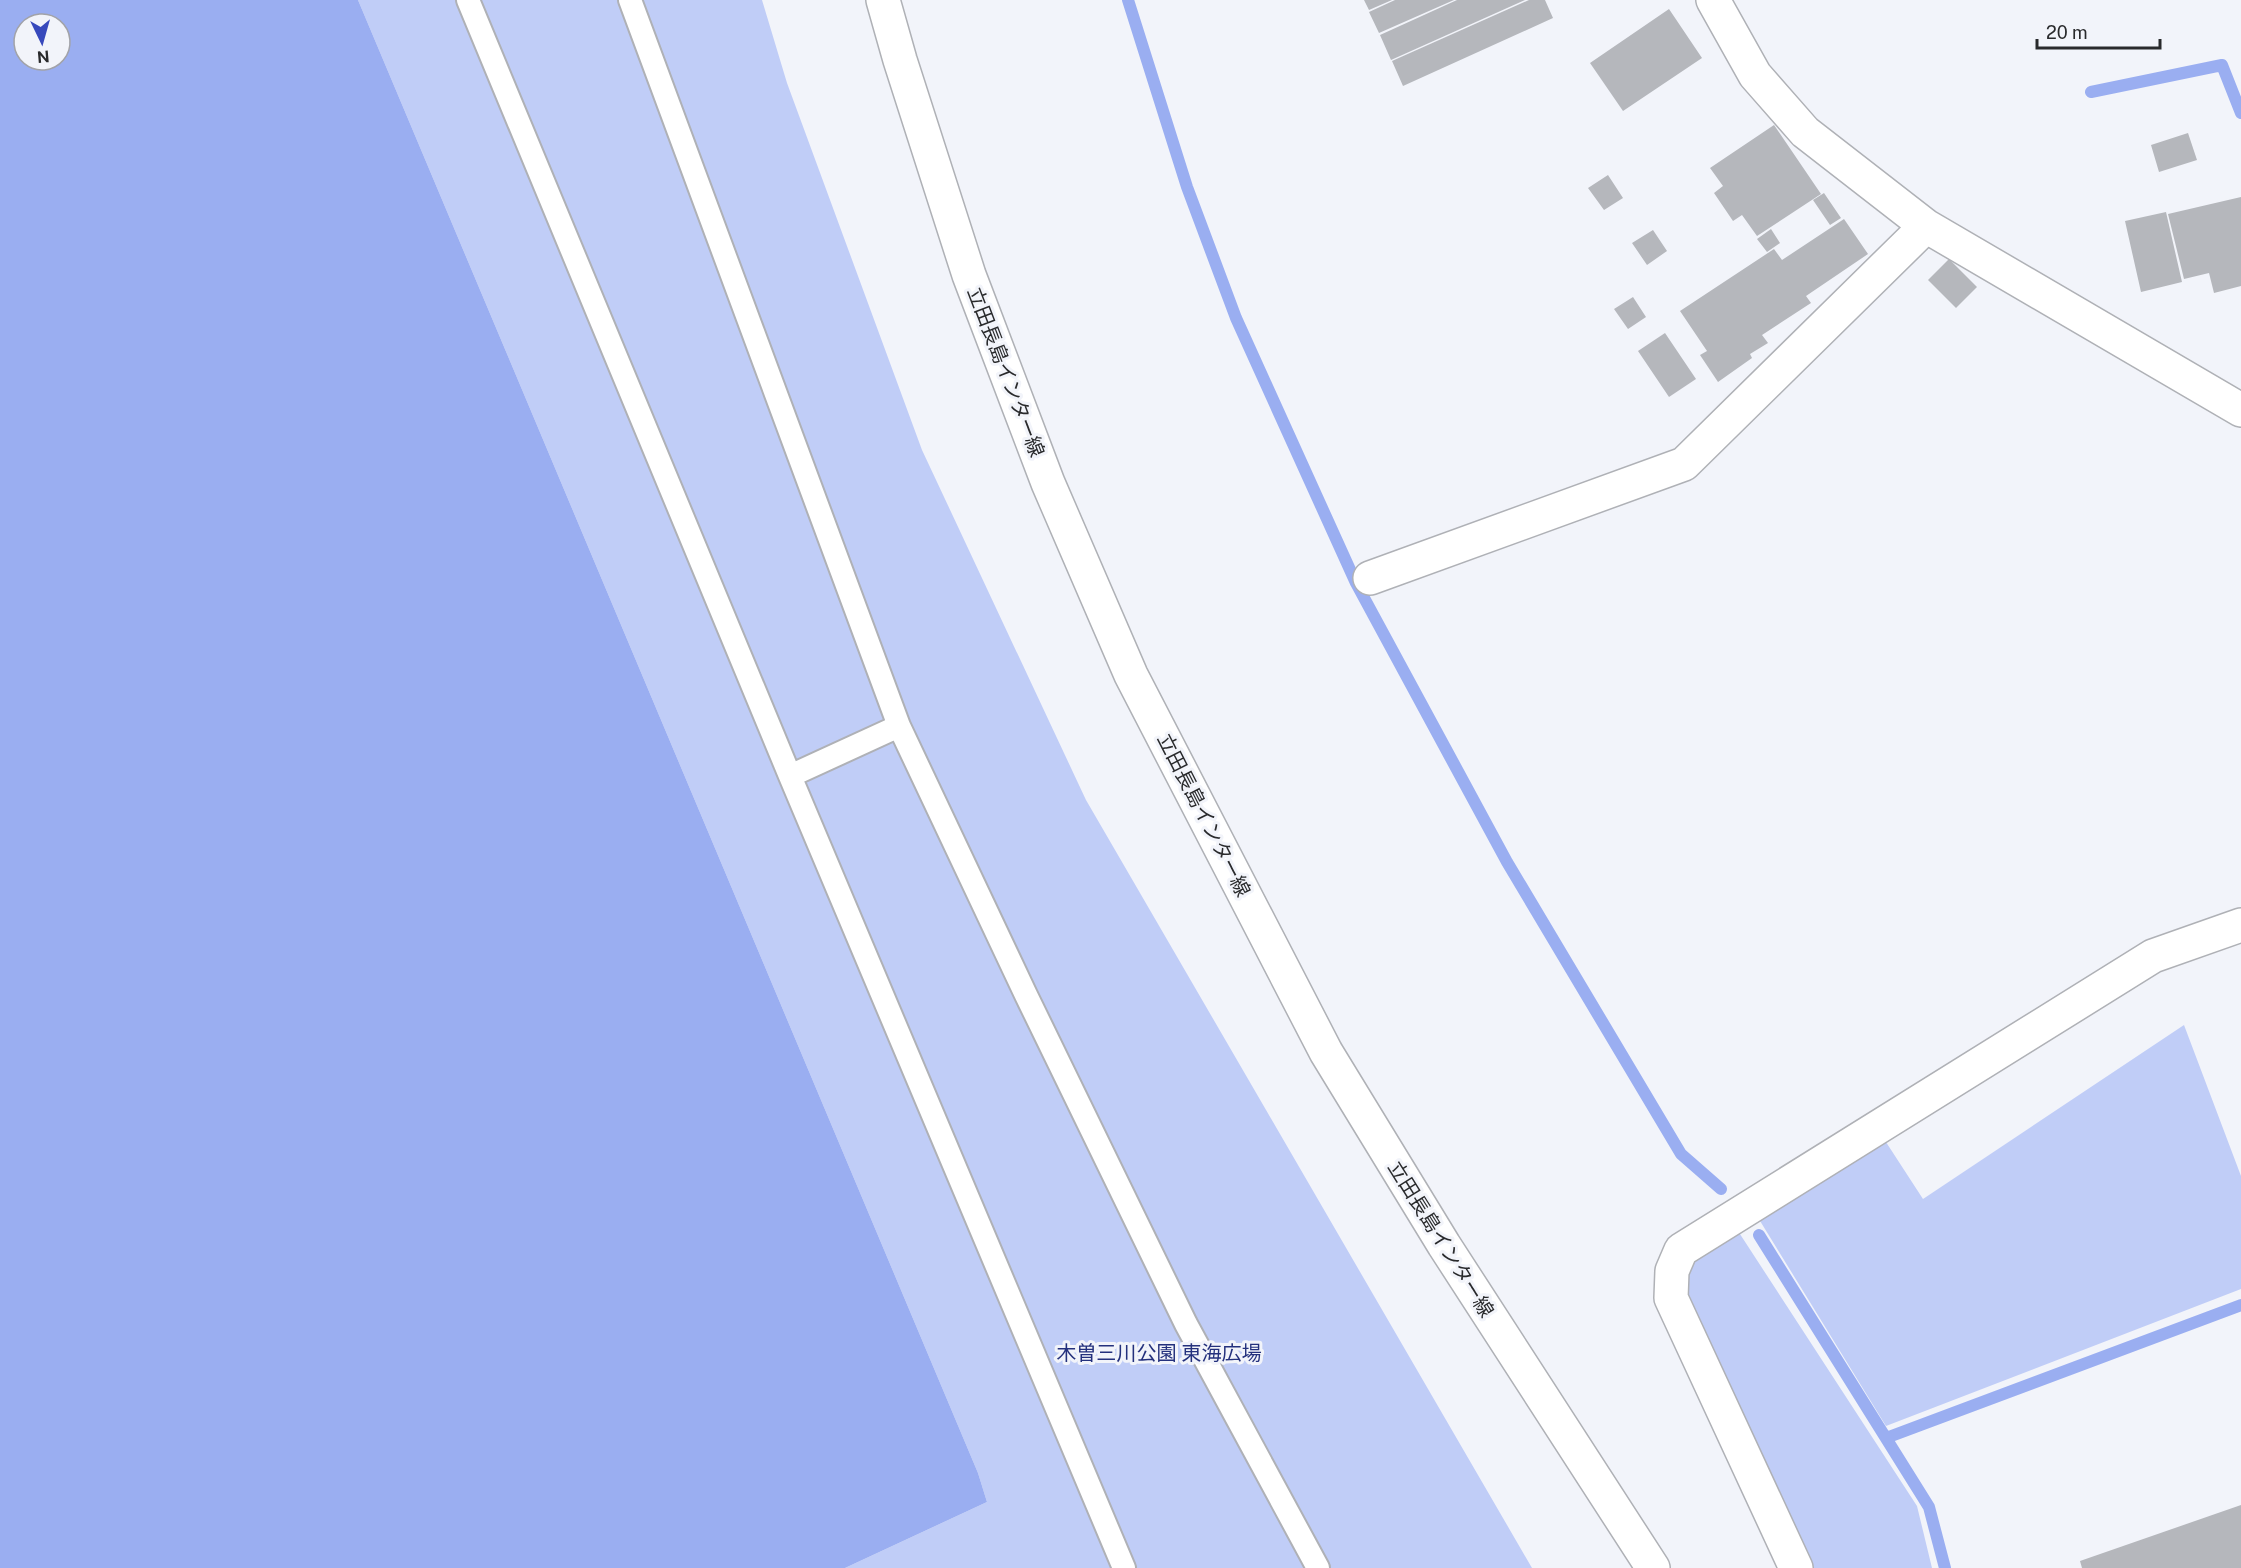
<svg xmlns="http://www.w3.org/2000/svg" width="2241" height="1568" font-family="'Public Sans','Noto Sans JP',sans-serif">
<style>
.green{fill:#c0cdf7}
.water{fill:#9aaef1;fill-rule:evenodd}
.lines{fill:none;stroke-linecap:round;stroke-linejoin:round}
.stream{stroke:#9aaef1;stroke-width:12}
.building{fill:#b5b7bc}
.service-casing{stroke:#afb1b6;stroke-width:26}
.minor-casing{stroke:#afb1b6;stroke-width:36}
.secondary-casing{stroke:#afb1b6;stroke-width:36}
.service{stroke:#fff;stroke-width:22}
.minor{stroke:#fff;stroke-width:33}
.secondary{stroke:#fff;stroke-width:33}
.labels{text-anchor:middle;stroke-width:6;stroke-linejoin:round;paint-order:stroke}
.street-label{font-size:20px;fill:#292a2c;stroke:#f2f4fa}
.park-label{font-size:20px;fill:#24317d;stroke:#f2f4fa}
</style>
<rect width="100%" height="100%" fill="#f2f4fa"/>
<path class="green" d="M358,0H762L787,83L922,450L1086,800L1532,1568H845L987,1502L978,1473Z
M2184,1025L2241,1176V1289L1886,1426L1757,1216L1884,1139L1923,1199Z
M1738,1231L1917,1506L1932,1568H1811L1687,1313L1685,1283L1696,1259Z"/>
<path class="water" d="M0,0H358L978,1473L987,1502L845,1568H0ZM24,24H60V60H24Z"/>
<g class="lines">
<path class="stream" d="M1128,0L1187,187L1236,318L1356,583L1507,862L1681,1154L1721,1189
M2091,92L2222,65L2241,113
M1759,1235L1929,1507L1945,1568
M1886,1438L2241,1305"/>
</g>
<path class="building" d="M1364,0H1392L1369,10Z
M1395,0H1454L1379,33L1369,12Z
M1457,0H1525L1391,60L1380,35Z
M1529,0H1545L1553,18L1403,86L1392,61Z
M1669,9L1702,58L1623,111L1590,63Z
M1774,125L1821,194L1757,236L1742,215L1733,221L1714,193L1723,186L1710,168Z
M2188,133L2197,160L2159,172L2151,145Z
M1608,175L1623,198L1604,210L1588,188Z
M1824,193L1841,218L1830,225L1813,200Z
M2241,197V286L2214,293L2209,273L2184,279L2168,214Z
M2166,212L2182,282L2141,292L2125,221Z
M1844,219L1868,254L1806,296L1811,303L1762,335L1768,343L1750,354L1752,358L1718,382L1700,355L1707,351L1680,311L1774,249L1782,260Z
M1771,229L1780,243L1767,252L1757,239Z
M1653,230L1667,251L1647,265L1632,243Z
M1949,259L1977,287L1956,308L1928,280Z
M1633,297L1646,317L1628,329L1614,309Z
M1665,333L1696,379L1669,397L1638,351Z
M2241,1505V1568H2082L2080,1561Z"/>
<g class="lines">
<defs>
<path id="service" d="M468,0L790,776L1124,1568
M630,0L899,726L1026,995L1186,1324L1318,1568
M790,776L899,726"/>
<path id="minor" d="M1713,0L1755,75L1805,132L1926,226L2241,410
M1370,578L1684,464L1926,226
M1796,1568L1671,1298L1672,1271L1681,1250L2153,956L2241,925"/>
<path id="secondary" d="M883,0L900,60L969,275L1048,483L1131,675L1326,1052L1444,1245L1653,1568"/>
</defs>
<use href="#service" class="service-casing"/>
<use href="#minor" class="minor-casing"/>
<use href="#secondary" class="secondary-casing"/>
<use href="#service" class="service"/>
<use href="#minor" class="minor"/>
<use href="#secondary" class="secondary"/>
</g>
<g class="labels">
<g class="street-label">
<text transform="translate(1006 372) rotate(69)" y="7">立田長島インター線</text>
<text transform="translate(1204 815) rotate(63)" y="7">立田長島インター線</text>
<text transform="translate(1441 1239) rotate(58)" y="7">立田長島インター線</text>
</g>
<g class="park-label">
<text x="1159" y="1360">木曽三川公園 東海広場</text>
</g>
</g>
<g transform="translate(42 42) rotate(175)"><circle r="28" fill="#f2f4fa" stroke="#a2a3a8" stroke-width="1.5"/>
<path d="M0-4.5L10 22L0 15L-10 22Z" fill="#3749bc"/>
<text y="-9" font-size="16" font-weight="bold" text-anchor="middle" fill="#292a2c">N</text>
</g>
<path d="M2037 39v9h123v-9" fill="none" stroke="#292a2c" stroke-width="3"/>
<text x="2046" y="39" font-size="18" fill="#292a2c" stroke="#f2f4fa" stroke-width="4.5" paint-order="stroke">20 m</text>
</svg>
